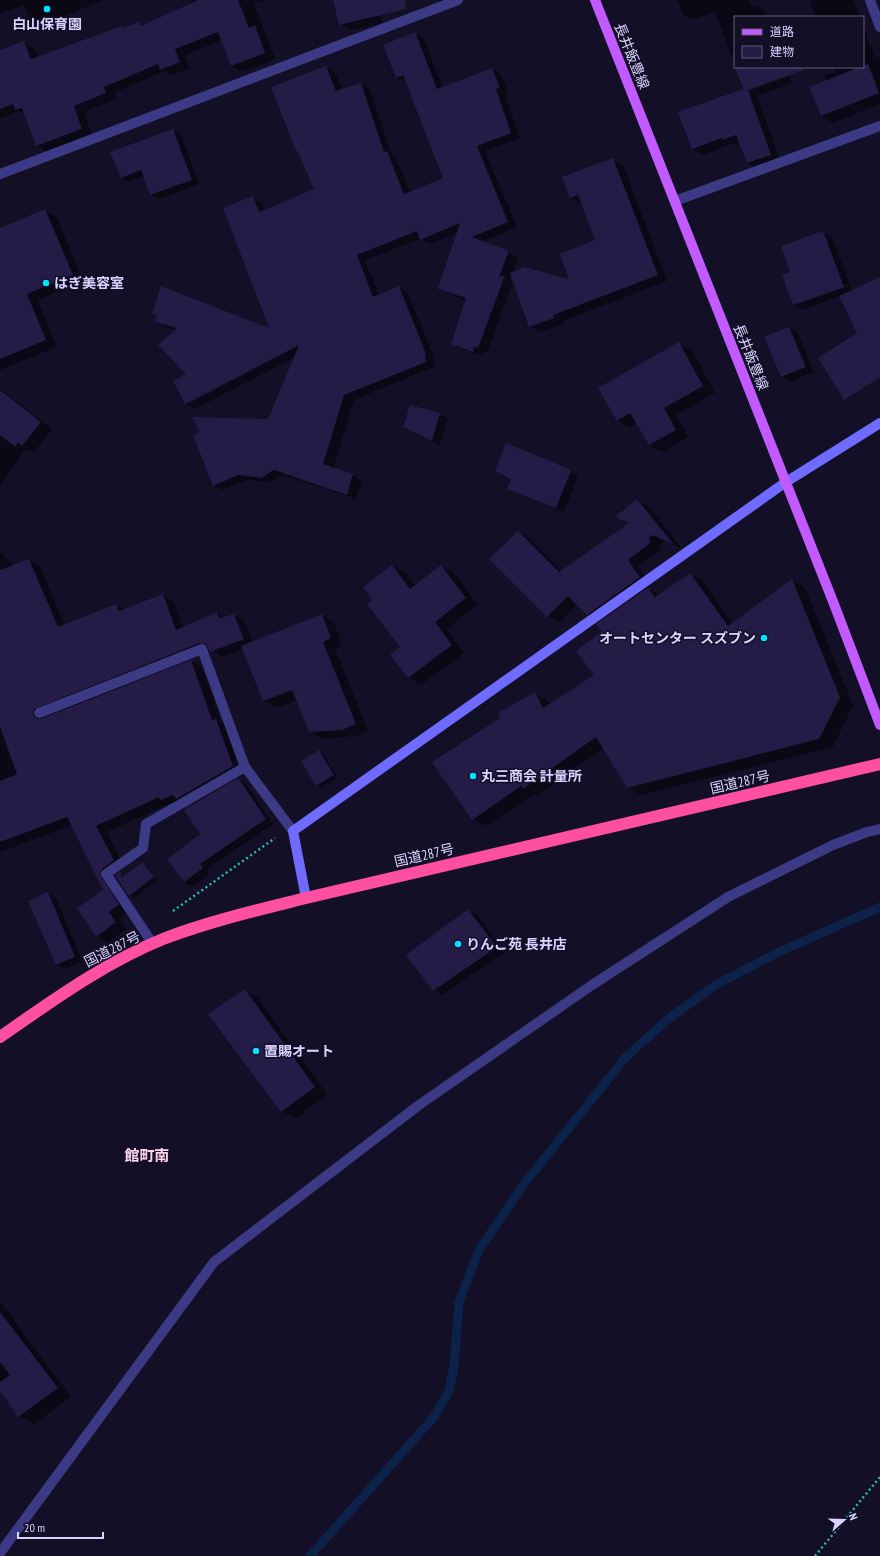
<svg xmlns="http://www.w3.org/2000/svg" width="880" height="1556" font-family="'PT Sans Narrow','Noto Sans JP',sans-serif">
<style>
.shadow{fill:#0007;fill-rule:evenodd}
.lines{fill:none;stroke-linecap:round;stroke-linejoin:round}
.stream{stroke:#0c2248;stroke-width:9}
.building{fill:#241b47}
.path{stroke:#2fb8b0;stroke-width:2.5;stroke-dasharray:2 3;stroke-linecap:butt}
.lane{stroke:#3d3a85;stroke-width:10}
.street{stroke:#3d3a85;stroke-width:10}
.secondary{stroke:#6f6bff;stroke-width:10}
.primary{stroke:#c25bff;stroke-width:10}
.highway{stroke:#ff4fa3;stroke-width:12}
.poi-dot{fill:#00e5ff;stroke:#130f26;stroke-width:1.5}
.labels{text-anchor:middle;stroke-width:3;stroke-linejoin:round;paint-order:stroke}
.poi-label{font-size:14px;font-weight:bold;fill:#d9d4ff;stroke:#130f26;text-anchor:start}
.street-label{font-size:14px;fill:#d9d4ff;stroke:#130f26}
.neighbourhood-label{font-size:15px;font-weight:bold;fill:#ffd6f0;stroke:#130f26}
</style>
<rect width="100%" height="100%" fill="#130f26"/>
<path class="shadow" d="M0,0H104L41,26L31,20L24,5L0,14Z
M196,0H268L254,3L275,59L243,72L232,66L222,40L185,55L190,68L172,75L164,71L114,93L116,99L84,112L92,135L48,152L37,145L26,115L19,111L0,119V51L24,42L34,49L38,58L122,27L125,29L139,23L144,26L190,4V2Z
M335,0H377L383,23L351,30L340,24Z
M677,0H749L751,6L755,5L765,11L767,17H735V65L715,11L693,20L683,14Z
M810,0H854L860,17H816Z
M863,24L875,58L880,56V104L833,123L821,116L827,81L825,75L835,72L833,67H863Z
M415,34L424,39L443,88L492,69L501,74L508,93L505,95L520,138L485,151L517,227L481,242L508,252L518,257L512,273L571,280L597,241L581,204L571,198L563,178L612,159L623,165L667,281L563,321L564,324L541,332L530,326L511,274L510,279L513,281L487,353L484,351L482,356L462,349L452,343L467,300L449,294L439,288L458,233L430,244L420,239L365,260L379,295L399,287L408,293L434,357V367L354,400L333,469L353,475L362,481L356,499L283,475L270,482L248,480L223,490L214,485L268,421L295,357L195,409L186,404L175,381L188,374L176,330L164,327L155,322L271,330L253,197L262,203L265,211L316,189L326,67L335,72L342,90L361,84L370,89L392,155L396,158L410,192L444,178L406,82L396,77ZM303,342L304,343L190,403V401Z
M736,67H786L792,83L757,96L780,161L758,169L748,163L740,142L733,145L731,144L703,155L693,149L679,112L744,90ZM787,75V77L750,90V88Z
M173,130L181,135L199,184L159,199L151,194L144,176L129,182L121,177Z
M45,210L56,216L83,281L38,300L57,347L0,370V232Z
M823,232L832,237L852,291L880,279V364L858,333L840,296L802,310L794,305L791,272L782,247ZM848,284L849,286L798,304V302Z
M789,328L798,333L814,372L790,382L782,377L765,338Z
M679,344L692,351L715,393L676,415L688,437L662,452L649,445L637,423L630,428L617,420Z
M0,389L52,429L34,452L29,449L26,452L24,451L0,486Z
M439,414L448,419L440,445L404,427Z
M507,444L578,475L564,512L509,488L512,480L496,471Z
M637,500L648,506L682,549L664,541L660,545L661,549L638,566L651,584L598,621L587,614L577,604L559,623L548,616L518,532L529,538L562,572L630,524L616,516Z
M0,551L14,566L29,560L40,566L65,626L116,606L124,610L163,595L174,602L183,628L217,613L224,617L234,615L245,621L253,643L321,615L334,622L340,638V647L335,649L368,731L355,736L322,739L309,731L297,700L277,708L264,701L243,649L222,657L210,649L44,715V719L191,661L202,667L222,723L226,726L243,773L171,805L169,804L107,832L124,867L113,875L110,882L129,911L119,918L126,929L108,943L97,936L104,890L72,825L0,852Z
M392,566L405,573L415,586L441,566L454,573L478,605L446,629L464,653L421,685L409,678L392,655L401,647L374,600Z
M690,574L703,581L733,624L792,580L805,588L853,705L833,747L641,795L628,788L604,748L537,795L534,794L486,826L473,819L501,718L535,694L548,701L550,705L595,675L604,631L648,589L659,595Z
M319,751L323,754L338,778L321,788L317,786Z
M238,779L246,784L273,824L207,869L210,873L192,886L184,882L168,859L202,834Z
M143,864L147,866L157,880L134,898L130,896L116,876L120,873L124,876Z
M48,893L56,898L83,962L65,969L57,964Z
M468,911L477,915L505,952L442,995L434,990Z
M245,990L257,997L327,1094L295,1119L282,1111L210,1014Z
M0,1301L71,1397L34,1424L19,1416L0,1389Z"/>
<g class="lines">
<path class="stream" d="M310,1556L434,1417L449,1391L454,1366L459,1302L479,1250L523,1185L626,1057L668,1019L717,984L781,951L880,907"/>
</g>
<path class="building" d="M198,0H238L249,28L255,25L265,53L231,66L218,32L175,49L180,62L160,70L158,64L104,87L106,93L74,106L82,129L36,146L22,108L15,110L13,104L0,109V50L24,41L31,59L122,26L123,28L139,22L141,26Z
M333,0H405L406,9L339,25Z
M415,32L437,89L492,68L500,88L496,89L511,133L477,146L508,222L472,237L509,251L499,277L505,275L478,348L474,347L473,352L451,344L466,298L438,289L460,223L420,240L417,231L357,255L373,297L399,286L425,351L426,362L344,395L323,464L353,474L347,495L274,470L261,478L238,475L213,486L193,435L200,432L192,417L268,419L299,345L185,404L173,381L186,374L158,345L177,328L154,322L157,315L152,313L161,286L269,328L223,208L253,196L259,212L314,189L297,150L296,151L271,87L326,66L336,91L361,83L384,152L387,151L404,194L443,178L403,75L396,78L383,45Z
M868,64L879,93L821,116L809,87L860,67H863V66Z
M735,67H803V70L748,90L771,155L747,163L736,135L722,140V138L692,149L678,112L743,89Z
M173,129L192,180L150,195L141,170L121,178L110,152Z
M613,158L658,275L553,315L554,318L529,327L510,273L524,267L569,279L560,254L595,240L578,195L570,198L562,177Z
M45,209L73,275L27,294L46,340L0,359V228Z
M823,231L844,287L793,305L782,275L790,272L781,246Z
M880,277V380L879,378L844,400L818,358L857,333L839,296Z
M789,327L806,367L781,377L764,337Z
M679,342L703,386L664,408L676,430L649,445L630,413L617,421L598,388Z
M0,390L41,422L22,446L18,442L15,447L0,435Z
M410,405L440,413L432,441L403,427Z
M506,443L571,470L556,508L507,489L511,479L495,471Z
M637,499L674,545L653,535L649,538L650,543L628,560L640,577L587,615L568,596L547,617L489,559L518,531L559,572L629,523L615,517Z
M29,559L58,627L116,604L119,611L163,594L176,630L217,612L219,618L234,614L244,639L210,652L206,644L200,643L34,709L33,715L35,718L41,719L191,660L212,720L216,719L233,766L176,799L173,795L160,800L159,797L96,826L114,860L102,869L100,875L119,904L109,912L116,922L96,937L77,908L103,890L67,817L0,842V781L17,774L0,727V570Z
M392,565L410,589L441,565L466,598L435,622L452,645L408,678L390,655L400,647L367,604L372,600L363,587Z
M690,573L728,626L792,579L840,697L819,739L627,788L596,737L523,789L521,786L472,820L432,762L500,718L498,713L535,692L543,708L594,675L576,651L602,631L596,624L648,588L655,597Z
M322,614L331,638L323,642L356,724L342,730L309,732L292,690L263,701L241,646Z
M319,750L334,775L316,786L301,761Z
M238,778L266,819L200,864L203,868L184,882L167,859L200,834L184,810Z
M143,862L154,877L129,896L115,876L120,872L122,877Z
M48,892L75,957L56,965L28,901Z
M468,909L497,947L433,991L406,955Z
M245,989L315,1087L281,1112L208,1014Z
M0,1312L58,1388L18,1417L0,1391V1382L10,1375L0,1362Z"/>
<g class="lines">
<path class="path" d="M173,911L275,838
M815,1556L880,1477"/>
<path class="lane" d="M870,0L880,27
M675,201L880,126
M39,713L202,649L245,767L293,831
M153,944L106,874L143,848L146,824L245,767"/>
<path class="street" d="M0,174L458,0
M0,1553L214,1262L419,1105L592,985L728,897L833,845L867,832L880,829"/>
<path class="secondary" d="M306,898L293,831L786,482L880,423"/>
<path class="primary" d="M595,0L834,604L880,725"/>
<path class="highway" d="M0,1037C52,1001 104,963 163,939C210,921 258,910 306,898L880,764"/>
</g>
<g class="poi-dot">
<circle cx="47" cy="9" r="4"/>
<circle cx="46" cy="283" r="4"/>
<circle cx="764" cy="638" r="4"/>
<circle cx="473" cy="776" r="4"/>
<circle cx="458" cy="944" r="4"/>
<circle cx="256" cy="1051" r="4"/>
</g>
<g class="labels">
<g class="poi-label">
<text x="47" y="29" text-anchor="middle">白山保育園</text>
<text x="54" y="288">はぎ美容室</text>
<text x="756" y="643" text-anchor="end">オートセンター スズブン</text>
<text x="481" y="781">丸三商会 計量所</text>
<text x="466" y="949">りんご苑 長井店</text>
<text x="264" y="1056">置賜オート</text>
</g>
<g class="street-label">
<text transform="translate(632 56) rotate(68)" y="5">長井飯豊線</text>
<text transform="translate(751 357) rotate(68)" y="5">長井飯豊線</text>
<text transform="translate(740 782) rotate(-13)" y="5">国道287号</text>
<text transform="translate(424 855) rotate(-13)" y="5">国道287号</text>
<text transform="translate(112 949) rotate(-27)" y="5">国道287号</text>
</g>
<g class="neighbourhood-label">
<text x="147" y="1161">館町南</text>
</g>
</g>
<rect x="734" y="16" width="130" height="52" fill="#130f26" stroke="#625e7d"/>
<rect x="742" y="29" width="20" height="6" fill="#c25bff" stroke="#625e7d"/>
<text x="770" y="36" font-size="12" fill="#d9d4ff">道路</text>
<rect x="742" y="46" width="20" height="12" fill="#241b47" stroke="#625e7d"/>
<text x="770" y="56" font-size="12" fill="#d9d4ff">建物</text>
<g transform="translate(844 1520) rotate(70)" stroke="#130f26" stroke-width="3" paint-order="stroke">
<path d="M0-3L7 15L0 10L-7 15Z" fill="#d9d4ff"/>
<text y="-6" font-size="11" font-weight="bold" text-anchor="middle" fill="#d9d4ff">N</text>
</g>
<path d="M18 1532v6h85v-6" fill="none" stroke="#d9d4ff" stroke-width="2"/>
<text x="24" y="1532" font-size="12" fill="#d9d4ff" stroke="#130f26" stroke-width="3" paint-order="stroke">20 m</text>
</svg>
